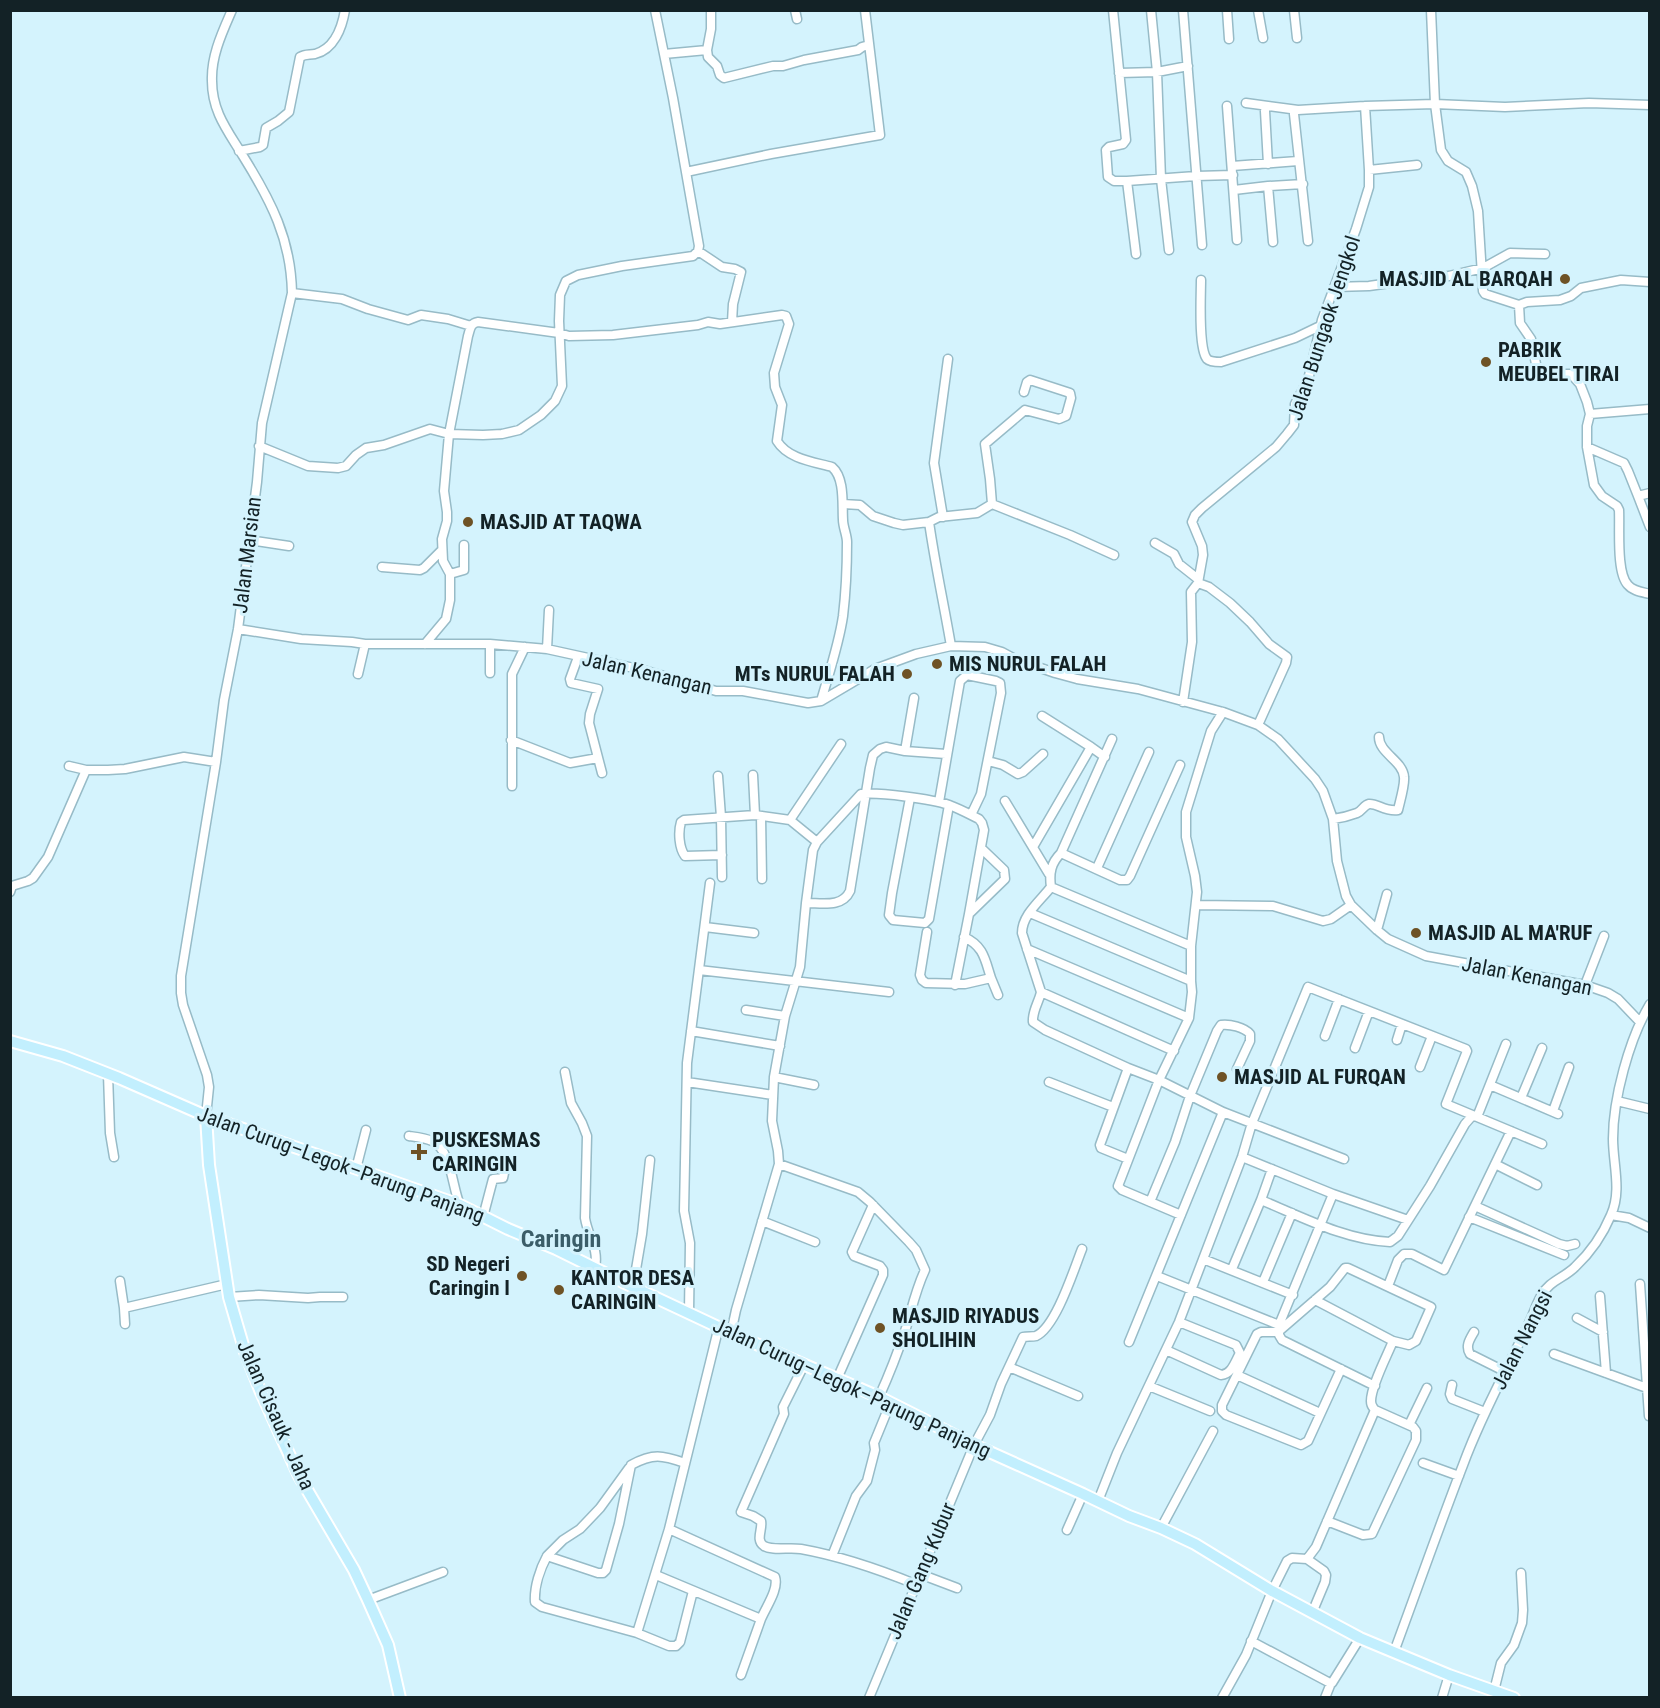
<svg xmlns="http://www.w3.org/2000/svg" width="1660" height="1708" font-family="'Roboto Condensed',sans-serif">
<style>
.lines{fill:none;stroke-linecap:round;stroke-linejoin:round}
.minor-casing{stroke:#97bbc7;stroke-width:11}
.major-casing{stroke:#fff;stroke-width:14}
.minor{stroke:#fff;stroke-width:8}
.major{stroke:#c2effe;stroke-width:10}
.poi-dot{fill:#6e5225;stroke:#d4f3fd;stroke-width:2}
.labels{text-anchor:middle;stroke-width:6;stroke-linejoin:round;paint-order:stroke}
.poi-label{font-size:21px;font-weight:bold;fill:#132226;stroke:#d4f3fd;text-anchor:start}
.street-label{font-size:21px;fill:#132226;stroke:#d4f3fd}
.quarter-label{font-size:24px;font-weight:bold;fill:#3b5d68;stroke:#d4f3fd}
</style>
<rect width="100%" height="100%" fill="#d4f3fd"/>
<g class="lines">
<defs>
<path id="minor" d="M711,10V29L707,50L708,57L717,66L720,75L724,78L773,66H783L804,60L858,50L862,47L869,45
M795,10L797,19
M1113,10L1126,140L1123,144L1109,147L1106,150L1108,177L1114,181H1127L1196,176L1233,175
M1151,10L1157,72L1161,179L1169,250
M1183,10L1202,245
M1227,10L1229,39
M1258,10L1263,38
M1294,10L1297,38
M1431,10L1435,104L1441,150L1448,161L1466,172L1472,186L1478,211L1483,291L1485,294L1519,305L1520,323L1531,339L1537,369L1545,374H1571L1580,384L1587,402L1590,414L1587,426V447L1594,485L1602,496L1617,506L1619,510C1620,528 1616,573 1628,585C1633,591 1642,592 1650,594
M664,54L707,50
M1119,73L1157,72L1188,66
M1246,103L1298,110L1365,106
M1227,106L1237,240
M1265,111L1268,164
M1294,114L1308,241
M239,151L260,147L263,145L266,128L278,121L289,112L300,57C305,54 309,55 315,54C334,49 342,28 345,10
M1232,166L1298,161
M1369,170L1417,165
M686,172L771,154L880,135L865,10
M1127,181L1136,254
M1268,186L1273,242
M1234,190L1268,186L1303,184
M698,251L722,267L735,269L741,272L733,304L732,322
M1201,280C1201,295 1198,348 1207,359C1210,362 1216,362 1221,362L1295,338L1320,326
M1334,287L1369,286L1425,278L1449,276L1483,268L1510,253L1545,254
M292,293L342,299L368,309L408,320L421,315L448,319L471,326
M1519,305L1527,302L1560,300L1571,296L1581,288L1621,280L1650,282
M1590,414L1650,409
M259,446L308,466L338,468L346,466L356,455L366,448L384,445L430,429L449,434L483,435L502,434L519,430L541,415L555,401L562,386L559,321L560,295L566,281L578,275L622,266L693,256L698,251L699,246L673,98L655,10
M1587,447L1624,463L1628,471L1638,496
M1650,493L1638,496L1650,527
M843,504L860,505L873,516L894,523L903,525L929,522
M992,504L1070,535L1114,555
M943,517L934,463L948,359
M249,540L289,546
M1155,543L1174,554L1179,564L1198,579
M382,567L420,570L424,568L442,550
M450,574L464,570V545
M1198,583L1209,587L1230,603L1250,622L1269,644L1287,657L1286,663L1258,725
M238,629L301,639L352,642L365,644H490L547,649L643,670L716,691H743L808,703L821,701L875,669L916,654L951,646L985,647L1002,652L1015,659L1055,673L1077,679L1138,689L1223,712L1258,725L1278,739L1315,779L1323,791L1333,819L1337,861L1346,896L1351,905L1377,930L1388,939L1426,956L1585,985L1608,993L1618,999L1639,1021
M425,644L446,619L450,600V574L443,561L442,539L447,521V512L444,491L449,434L468,336C470,330 470,323 478,322L559,333L569,336L613,335L698,325L708,322L720,324L782,315L786,316L789,324L774,373L775,387L782,405L777,441C788,459 814,462 832,467C845,478 842,504 843,520C843,527 847,535 847,542C847,567 846,591 843,616C839,644 829,673 821,701
M490,644V673
M951,646C944,605 935,564 929,522L939,517L977,513L992,504L990,479L985,444L1025,410L1059,419L1066,416L1071,398L1070,393L1030,380L1027,382L1024,392
M547,649L549,610
M578,657L570,679L571,683L598,689L590,714L589,723L602,773
M358,674L365,644
M1183,702L1192,642L1191,592L1198,583L1203,555L1202,546L1192,522L1195,515L1202,508L1276,447L1287,434L1294,425L1295,404L1308,380L1322,320L1356,229L1369,187V170L1365,106L1435,104L1505,107L1589,103L1650,105
M1042,716L1091,747L1105,757
M1112,739L1061,853C1051,863 1049,873 1051,887C1040,901 1022,915 1022,933L1041,992C1039,1002 1032,1011 1033,1022L1045,1030L1128,1068L1159,1080L1223,1112L1344,1159
M511,740L570,763L598,758
M905,751L914,698
M988,761L1003,765L1018,774L1023,772L1043,754
M69,766L86,770H108L125,769L184,757L216,762
M753,775L755,815
M718,776L721,817L722,877
M512,786V674L525,647
M910,798L892,893L889,915L893,920L925,923L929,919L949,805
M1005,801L1049,874
M939,802L960,681L967,675L996,681L1000,683L1001,693L981,794L971,815
M761,816L762,879
M1333,819C1341,818 1349,816 1357,813C1362,811 1364,805 1369,804C1377,803 1385,812 1398,810C1400,801 1405,785 1404,777C1403,761 1379,753 1379,737
M790,820L817,842
M1033,847L1091,747
M1061,853L1120,880H1127L1130,876L1180,765
M722,855L685,856C679,848 678,832 681,822L684,820L755,815L790,820L841,744
M1097,868L1149,752
M1051,887L1191,946
M10,892L12,886L15,885L28,881L33,878L48,857L86,770
M806,903L813,850L817,842L861,794C879,792 932,799 949,805C960,809 969,814 979,819L982,823L984,830L969,914L955,985
M1197,905L1273,906L1323,921L1331,919L1351,905
M970,913L1005,879L1004,870L981,848
M1030,913L1191,981
M705,927L754,933
M1377,930L1387,894
M927,932L920,975L922,980L926,983L965,984L991,978C985,960 984,946 964,937
M1027,949L1189,1018L1159,1080L1118,1186L1122,1190L1181,1215
M699,970L889,992
M991,978L998,995
M1585,985L1604,936
M1041,992L1174,1051
M746,1010L785,1016
M1189,1018L1192,992L1191,981V946L1197,892L1195,876L1186,837V812L1211,731L1223,712
M691,1031L780,1046
M1325,1036L1339,999
M1397,1040L1402,1024
M1355,1048L1369,1011
M1420,1067L1432,1036
M1128,1068L1100,1145L1101,1148L1128,1159
M565,1072L571,1103L582,1123L587,1136L585,1218C588,1237 599,1248 595,1268
M108,1074L110,1133L114,1157
M774,1077L814,1085
M687,1082L773,1095
M1049,1082L1113,1107
M1490,1085L1558,1114
M1521,1098L1542,1048
M1617,1101L1650,1109
M1553,1111L1569,1067
M206,1116L209,1087L207,1075L183,1005L181,993V976L216,762L224,700L238,629L257,482L262,423L292,293C291,239 271,201 243,156C228,131 212,112 212,81C211,56 222,33 232,10
M1477,1117L1506,1044
M409,1136C416,1137 425,1138 432,1141C452,1150 452,1188 460,1205
M1242,1157L1333,1194L1408,1220
M779,1164L858,1192L870,1202L909,1242L916,1250L925,1270C916,1289 912,1308 906,1328C898,1352 889,1375 879,1397
M1495,1164L1537,1185
M356,1169L366,1130
M1333,1194L1279,1325V1335L1282,1340L1375,1386
M1261,1200C1302,1217 1345,1240 1390,1242L1398,1236L1430,1186L1465,1124L1472,1116
M1150,1202L1175,1142L1190,1096L1217,1031L1221,1025C1230,1024 1244,1027 1250,1034V1041L1237,1069
M1475,1206L1559,1244L1567,1246L1575,1244
M1611,1215L1629,1218L1650,1228
M483,1217L493,1179L503,1178L507,1159
M1469,1217L1564,1255
M762,1221L815,1242
M1203,1259L1293,1295
M1232,1269L1261,1200L1272,1169
M1157,1276L1279,1325
M120,1281L124,1308L227,1284
M1263,1282L1292,1213
M1640,1284L1649,1416
M1388,1286L1398,1260L1404,1254H1412L1444,1270L1511,1131
M633,1287L642,1234L650,1160
M1600,1296L1606,1373
M229,1297L259,1295L308,1298L320,1297H343
M1315,1300L1393,1341L1409,1345L1416,1341L1431,1307L1348,1268H1345L1330,1287L1278,1332H1261L1257,1334L1222,1405V1411L1226,1415L1301,1445L1308,1441L1341,1369
M124,1308L125,1324
M689,1312L690,1243L684,1211L687,1063L710,883
M1577,1318L1603,1332
M1474,1332C1470,1339 1465,1346 1470,1354L1504,1371
M731,1333L736,1310L779,1164L778,1151L772,1121L774,1077L785,1016L800,967L806,903C822,903 842,908 850,891L870,768L873,755L880,749L886,747L905,751L946,754
M1129,1342L1223,1112
M1166,1350L1221,1375C1232,1374 1235,1362 1240,1353L1236,1345L1179,1322
M1554,1354L1647,1388
M804,1365L783,1407L784,1414L741,1512L753,1516L761,1521C763,1529 755,1540 764,1546C772,1551 790,1547 801,1549C840,1556 878,1569 915,1584
M1009,1367L1078,1396
M1237,1375L1320,1413
M837,1379L883,1275V1270L880,1266L854,1256L852,1252L873,1205
M1452,1385L1450,1394L1452,1399L1485,1412
M1149,1386L1210,1411
M1409,1425L1427,1388
M685,1463C662,1455 653,1453 631,1465L619,1524L606,1570L603,1573H598L547,1556C540,1569 534,1587 535,1602L542,1607L637,1633L669,1529L719,1326
M1423,1463L1459,1476
M1098,1501L1117,1453L1179,1322L1242,1157L1252,1123L1308,987L1466,1049L1467,1051L1446,1104L1542,1144
M1327,1521L1363,1535L1372,1534L1416,1440V1431L1413,1427L1375,1410C1372,1406 1371,1406 1371,1401C1371,1386 1387,1356 1393,1341
M1161,1528L1213,1431
M669,1529L775,1577C779,1589 766,1607 761,1619
M1067,1530L1083,1494
M547,1556L563,1540L580,1529L600,1508L629,1468
M832,1556L856,1496L867,1481L875,1450L874,1443L890,1404
M1307,1559L1316,1547L1375,1410
M920,1574L957,1588
M656,1575L761,1619L741,1675
M368,1600L443,1572
M637,1633L669,1646H676L680,1642L693,1591
M1251,1641L1330,1683H1332L1360,1638
M1394,1652C1417,1590 1439,1527 1463,1465C1481,1416 1506,1371 1528,1325C1533,1315 1536,1305 1541,1296C1549,1281 1564,1278 1575,1267C1590,1253 1603,1234 1611,1215C1622,1191 1613,1164 1613,1139C1613,1099 1629,1039 1650,1004
M1494,1691L1501,1663L1514,1645L1522,1623L1523,1610L1521,1573
M869,1698L974,1445L990,1415L1001,1384L1023,1337C1027,1336 1032,1337 1036,1336C1056,1327 1074,1269 1082,1249
M1222,1698L1246,1655L1272,1591L1287,1561L1292,1558L1307,1559L1324,1571L1326,1575L1325,1582L1312,1613
M1325,1698L1331,1683
M1442,1698L1449,1675"/>
<path id="major" d="M10,1041L63,1056L119,1078L206,1116L460,1205L508,1229L556,1249L633,1287L731,1333L879,1397L974,1445L1083,1494L1129,1516L1161,1528L1195,1544L1272,1591L1360,1638L1449,1675L1514,1698
M206,1116L209,1165L229,1297L245,1352L260,1390L299,1476L354,1570L368,1600L388,1645L400,1698"/>
</defs>
<use href="#minor" class="minor-casing"/>
<use href="#major" class="major-casing"/>
<use href="#minor" class="minor"/>
<use href="#major" class="major"/>
</g>
<g class="poi-dot">
<circle cx="1565" cy="279" r="6"/>
<circle cx="1486" cy="362" r="6"/>
<circle cx="468" cy="522" r="6"/>
<circle cx="937" cy="664" r="6"/>
<circle cx="907" cy="674" r="6"/>
<circle cx="1416" cy="933" r="6"/>
<circle cx="1222" cy="1077" r="6"/>
<path d="M416 1143h6v6h6v6h-6v6h-6v-6h-6v-6h6z"/>
<circle cx="522" cy="1276" r="6"/>
<circle cx="559" cy="1290" r="6"/>
<circle cx="880" cy="1328" r="6"/>
</g>
<g class="labels">
<g class="poi-label">
<text x="1553" y="286" text-anchor="end">MASJID AL BARQAH</text>
<text x="1498" y="357">PABRIK<tspan x="1498" dy="24">MEUBEL TIRAI</tspan></text>
<text x="480" y="529">MASJID AT TAQWA</text>
<text x="949" y="671">MIS NURUL FALAH</text>
<text x="895" y="681" text-anchor="end">MTs NURUL FALAH</text>
<text x="1428" y="940">MASJID AL MA'RUF</text>
<text x="1234" y="1084">MASJID AL FURQAN</text>
<text x="432" y="1147">PUSKESMAS<tspan x="432" dy="24">CARINGIN</tspan></text>
<text x="510" y="1271" text-anchor="end">SD Negeri<tspan x="510" dy="24">Caringin I</tspan></text>
<text x="571" y="1285">KANTOR DESA<tspan x="571" dy="24">CARINGIN</tspan></text>
<text x="892" y="1323">MASJID RIYADUS<tspan x="892" dy="24">SHOLIHIN</tspan></text>
</g>
<g class="street-label">
<text transform="translate(1324 328) rotate(-72)" y="7">Jalan Bungaok Jengkol</text>
<text transform="translate(247 555) rotate(-83)" y="7">Jalan Marsian</text>
<text transform="translate(647 673) rotate(13)" y="7">Jalan Kenangan</text>
<text transform="translate(1527 976) rotate(11)" y="7">Jalan Kenangan</text>
<text transform="translate(341 1165) rotate(20)" y="7">Jalan Curug–Legok–Parung Panjang</text>
<text transform="translate(1522 1340) rotate(-63)" y="7">Jalan Nangsi</text>
<text transform="translate(852 1388) rotate(25)" y="7">Jalan Curug–Legok–Parung Panjang</text>
<text transform="translate(276 1415) rotate(66)" y="7">Jalan Cisauk - Jaha</text>
<text transform="translate(921 1571) rotate(-67)" y="7">Jalan Gang Kubur</text>
</g>
<g class="quarter-label">
<text x="561" y="1247">Caringin</text>
</g>
</g>
<rect width="1660" height="1708" fill="none" stroke="#132226" stroke-width="24"/>
</svg>
